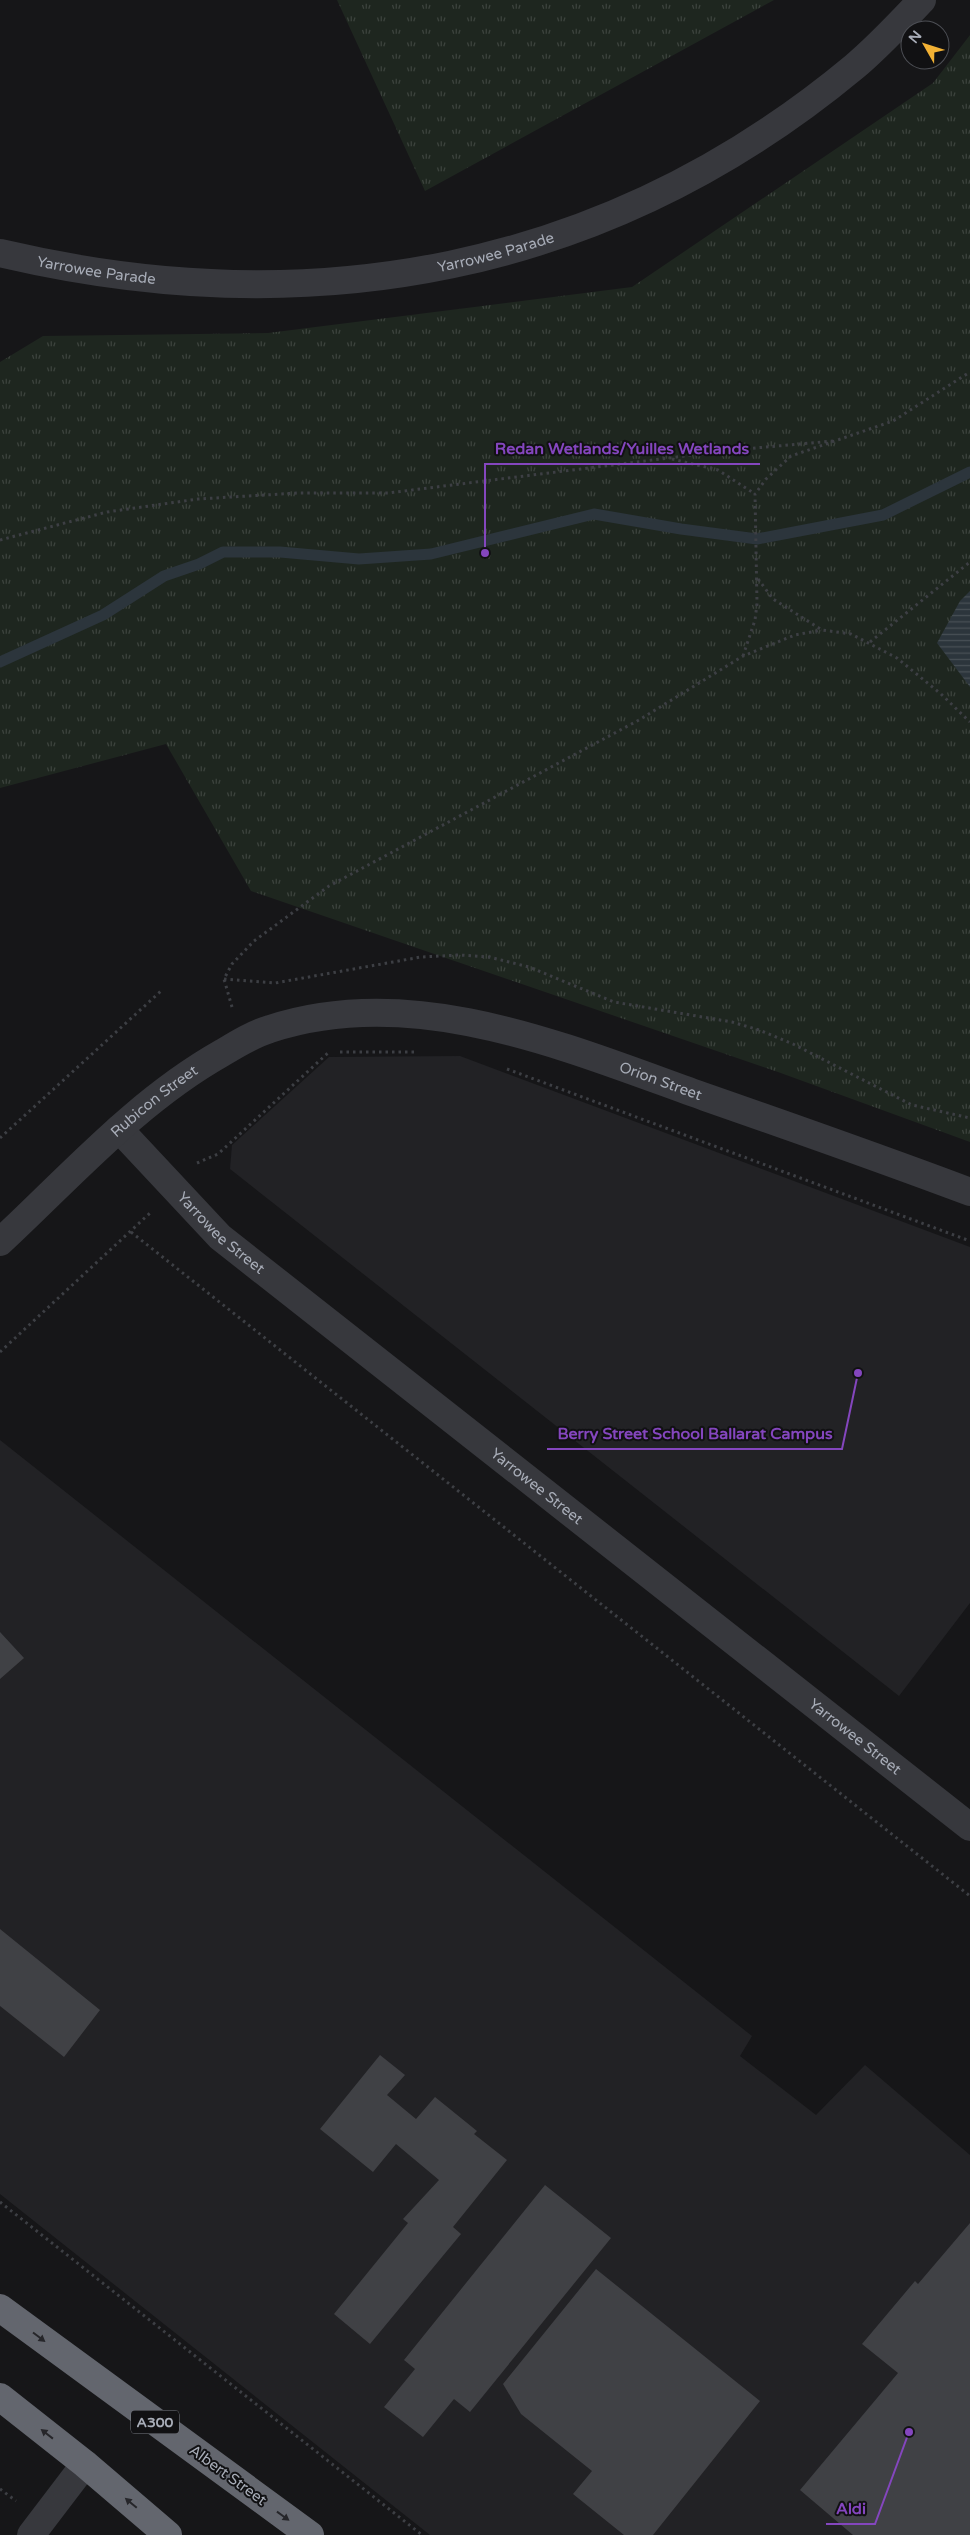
<svg xmlns="http://www.w3.org/2000/svg" width="970" height="2535" font-family="'Varela Round',sans-serif">
<style>
.built{fill:#222225}
.park{fill:url(#park-tufts)}
.water{fill:url(#water-rules)}
.lines{fill:none;stroke-linecap:round;stroke-linejoin:round}
.stream{stroke:#2c353c;stroke-width:11}
.building{fill:#404145}
.path{stroke:#3d3f44;stroke-width:3;stroke-dasharray:2.5 4;stroke-linecap:butt}
.street{stroke:#37383d;stroke-width:28}
.highway{stroke:#63666e;stroke-width:28}
.oneway{fill:#26262a}
.labels{text-anchor:middle;stroke-width:4;stroke-linejoin:round;paint-order:stroke}
.shield{fill:#111113;stroke:#7b7e86;stroke-width:1}
.shield-label{font-size:14px;font-weight:bold;fill:#a8adb8}
.street-label{font-size:15px;fill:#a8adb8;stroke:#111113}
.leader{fill:none;stroke:#8446be;stroke-width:2}
.callout-dot{fill:#8446be;stroke:#111113;stroke-width:2}
.callout-label{font-size:16px;text-anchor:middle;font-weight:bold;fill:#8446be;stroke:#111113;stroke-width:4;stroke-linejoin:round;paint-order:stroke}
</style>
<defs>
<pattern id="park-tufts" width="24" height="20" patternUnits="userSpaceOnUse" patternTransform="scale(1.25)"><rect width="24" height="20" fill="#1e261f"/><path d="M3 7l-1-3M5 7V3M7 7l1-3M15 17l-1-3M17 17v-4M19 17l1-3" fill="none" stroke="#3c433d"/></pattern>
<pattern id="water-rules" width="6" height="5" patternUnits="userSpaceOnUse" patternTransform="scale(1.25)"><rect width="6" height="5" fill="#2c353c"/><path d="M0 2.5h6" fill="none" stroke="#485056"/></pattern>
</defs>
<rect width="100%" height="100%" fill="#161618"/>
<path class="built" d="M460,1056L970,1247V1603L899,1696L230,1169L232,1145L329,1057Z
M0,1440L752,2036L740,2056L816,2115L865,2065L970,2155V2535H430L0,2194Z"/>
<path class="park" d="M337,0H774L425,191Z
M970,35V1142L778,1072L251,891L166,744L0,788V362L43,336L268,333L632,287L933,83Z"/>
<path class="water" d="M970,591V687L937,643L960,601Z"/>
<g class="lines">
<path class="stream" d="M0,662L103,615L164,576L199,564L223,552H280L359,559L431,554L594,514L681,529L757,539L883,515L970,472"/>
</g>
<path class="building" d="M0,1632L24,1658L0,1679Z
M0,1929L100,2010L64,2057L0,2006Z
M380,2055L405,2075L387,2095L416,2119L435,2097L477,2131L474,2134L507,2160L453,2227L461,2234L370,2344L334,2314L408,2223L403,2219L439,2180L396,2144L373,2172L320,2129Z
M545,2185L611,2238L470,2412L454,2399L423,2437L384,2407L415,2369L404,2360Z
M970,2223V2535H853L800,2490L898,2373L862,2344L915,2281L918,2284Z
M596,2269L760,2401L653,2535H624L573,2494L592,2471L521,2414L503,2384Z"/>
<g class="lines">
<path class="path" d="M672,459L718,470L755,494
M0,540L107,512L198,499L298,493H388L733,450L833,441
M758,579L773,599L822,630L851,634L897,658L941,694L970,722
M870,642L970,562
M743,656L755,620L757,604L755,494L766,479L791,456L893,421L970,372
M224,979L275,983L421,957L460,955L489,957L529,967L614,1002L732,1022L759,1030L793,1044L912,1105L970,1118
M232,1007L224,979L232,964L254,941L329,886L639,720L743,656L795,635L822,630
M340,1052H416
M507,1069L970,1241
M0,1138L161,991
M197,1163L218,1154L329,1052
M131,1232L970,1896
M0,1352L150,1213
M0,2202L422,2535
M0,2489L16,2501"/>
<g class="street">
<path id="s1" d="M0,253C311,326 606,273 854,67C878,47 900,23 922,0"/>
<path id="s2" d="M119,1129L220,1237L970,1827"/>
<path id="s3" d="M0,1242C71,1176 137,1101 222,1053C237,1044 253,1034 270,1029C415,981 570,1049 705,1097C794,1128 882,1159 970,1192"/>
<path d="M31,2535L85,2464"/>
</g>
<path class="highway" d="M0,2308L310,2535
M0,2397L85,2464L168,2535"/>
</g>
<defs><path id="oneway-solid" d="M-6-.8H1V-3.2L6.5 0L1 3.2V.8H-6Z" transform="scale(1.25)"/></defs>
<g class="oneway">
<use href="#oneway-solid" transform="translate(39 2337) rotate(37)"/>
<use href="#oneway-solid" transform="translate(47 2434) rotate(-142)"/>
<use href="#oneway-solid" transform="translate(131 2503) rotate(-140)"/>
<use href="#oneway-solid" transform="translate(283 2516) rotate(36)"/>
</g>
<g class="labels">
<rect class="shield" x="131" y="2410.5" width="48" height="23" rx="4"/>
<g class="shield-label">
<text x="155" y="2427">A300</text>
</g>
<g class="street-label">
<text dy="5" stroke="none"><textPath href="#s1" startOffset="501">Yarrowee Parade</textPath></text>
<text dy="5" stroke="none"><textPath href="#s1" startOffset="98">Yarrowee Parade</textPath></text>
<text dy="5" stroke="none"><textPath href="#s3" startOffset="748">Orion Street</textPath></text>
<text dy="5" stroke="none"><textPath href="#s3" startOffset="209">Rubicon Street</textPath></text>
<text dy="5" stroke="none"><textPath href="#s2" startOffset="146">Yarrowee Street</textPath></text>
<text dy="5" stroke="none"><textPath href="#s2" startOffset="551">Yarrowee Street</textPath></text>
<text dy="5" stroke="none"><textPath href="#s2" startOffset="956">Yarrowee Street</textPath></text>
<text transform="translate(228 2475) rotate(36)" y="5">Albert Street</text>
</g>
</g>
<path class="leader" d="M485 553L485 464H760M858 1373L842 1449H547M909 2432L875 2524H826"/>
<g class="callout-dot">
<circle cx="485" cy="553" r="5"/>
<circle cx="858" cy="1373" r="5"/>
<circle cx="909" cy="2432" r="5"/>
</g>
<g class="callout-label">
<text x="622" y="454">Redan Wetlands/Yuilles Wetlands</text>
<text x="695" y="1439">Berry Street School Ballarat Campus</text>
<text x="851" y="2514">Aldi</text>
</g>
<g transform="translate(925 45) rotate(309)"><circle r="24" fill="#111113" stroke="#4d4f55"/>
<path d="M0-4L9 19L0 12L-9 19Z" fill="#f2b134"/>
<text y="-8" font-size="14" font-weight="bold" text-anchor="middle" fill="#a8adb8">N</text>
</g>
</svg>
